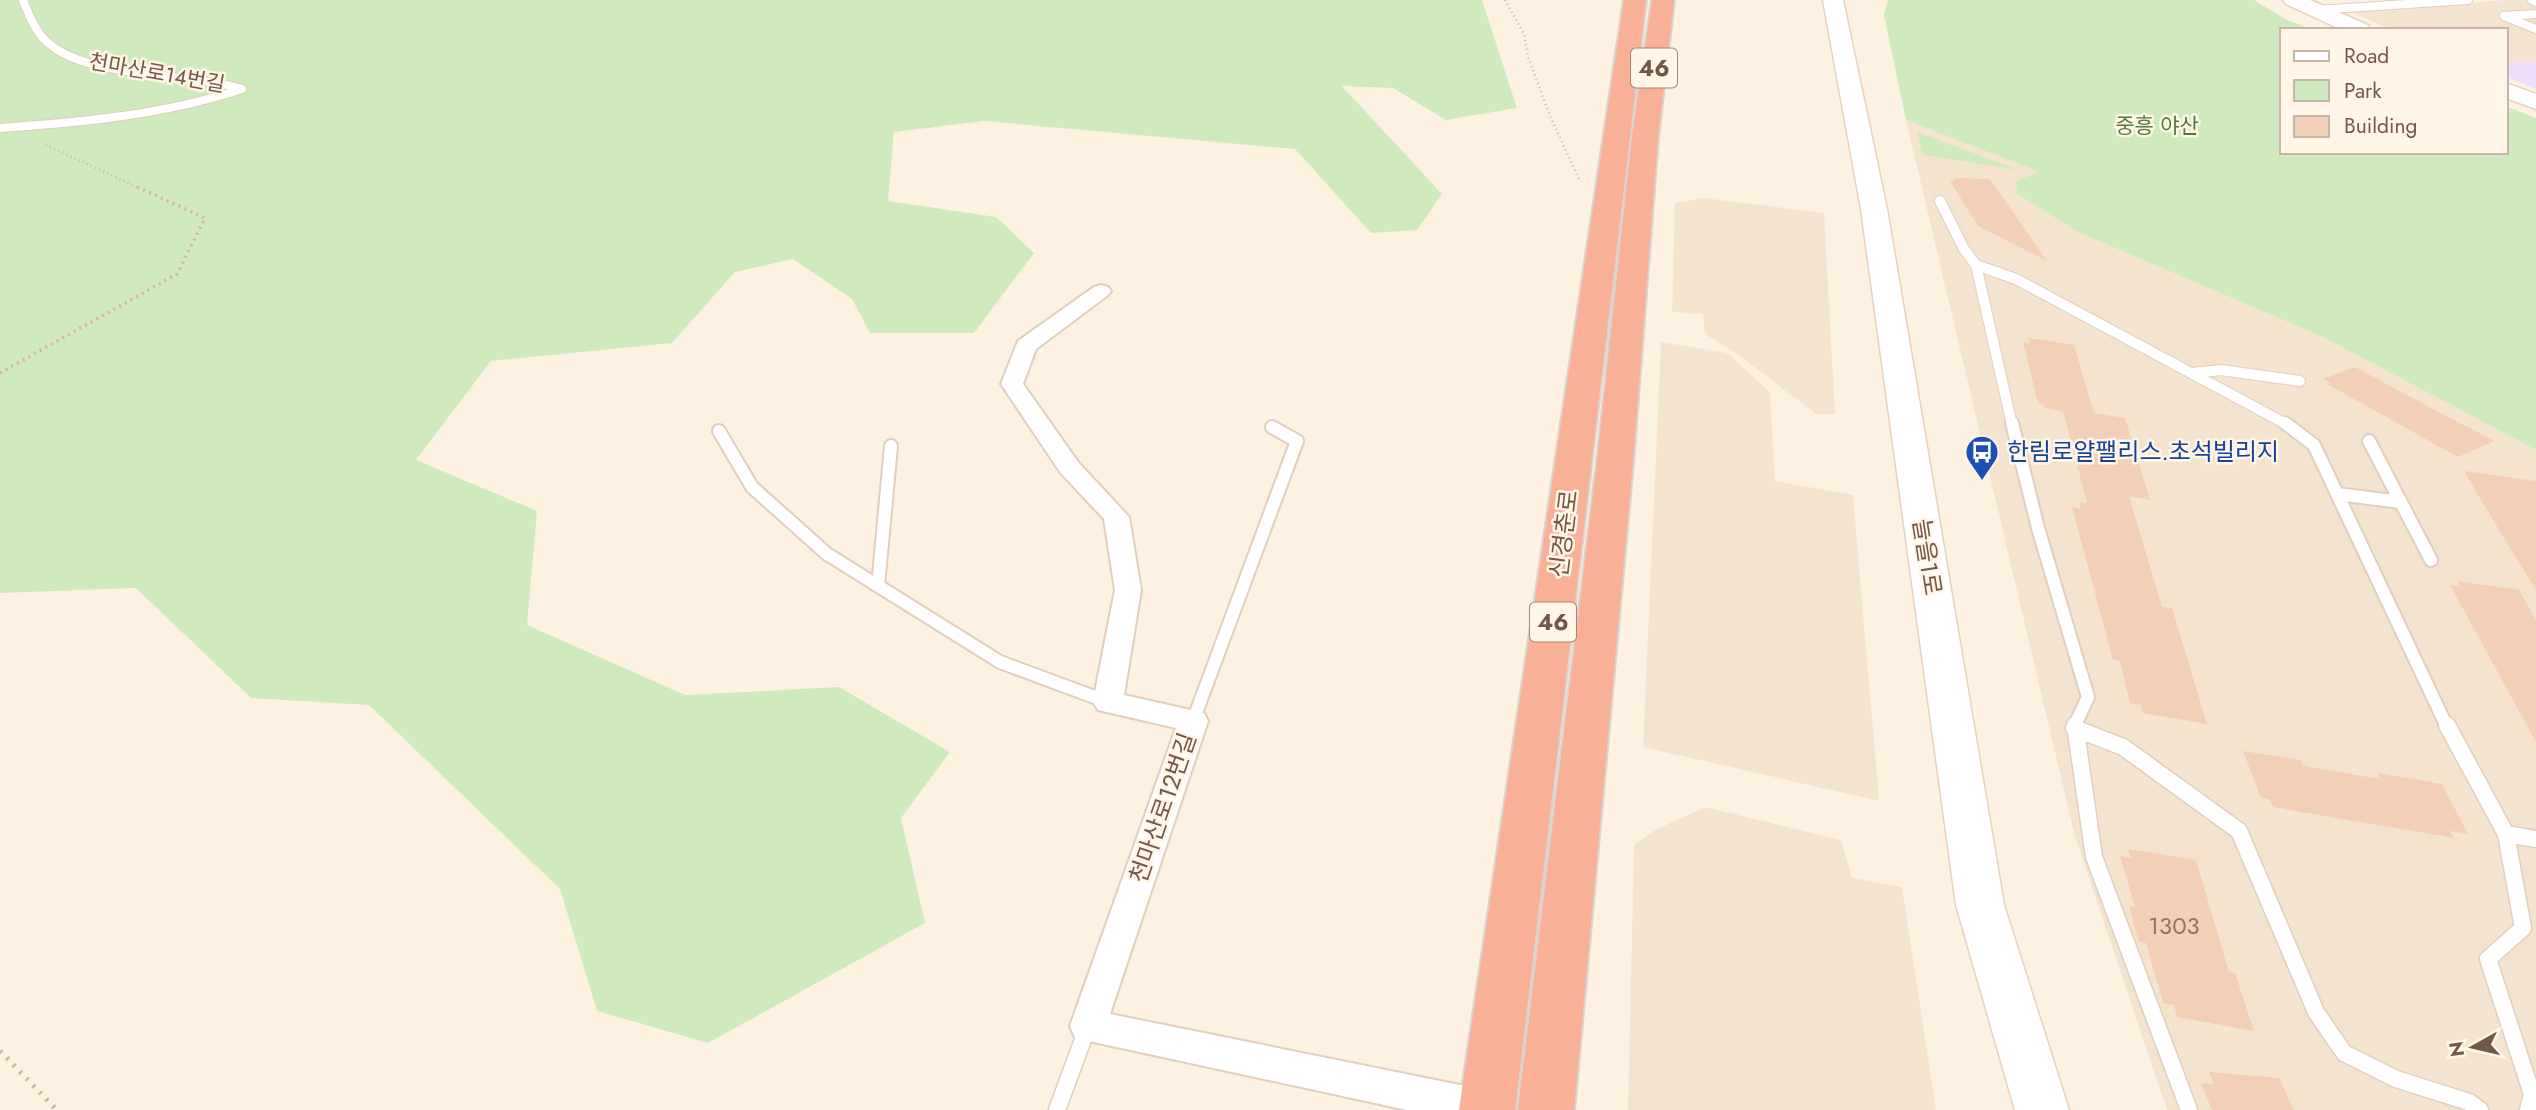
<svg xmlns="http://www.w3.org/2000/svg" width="2536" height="1110" font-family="Jost,'Noto Sans KR',sans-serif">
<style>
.residential{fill:#f4e4cf}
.education{fill:#efdef9}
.green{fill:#d0eabf}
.building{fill:#f2cfb8}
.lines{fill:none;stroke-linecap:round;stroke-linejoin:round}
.lane-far3-casing{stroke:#e1cebc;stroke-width:10}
.lane-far2-casing{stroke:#e1cebc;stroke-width:12}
.lane-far1-casing{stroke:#e1cebc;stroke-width:16}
.lane-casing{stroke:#e1cebc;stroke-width:19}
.street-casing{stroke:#e1cebc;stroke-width:4}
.secondary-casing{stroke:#e8d1bc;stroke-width:3}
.highway-casing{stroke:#dbd3cf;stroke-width:4}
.path-far2{stroke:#d7b39b;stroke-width:2.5;stroke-dasharray:1 3.5;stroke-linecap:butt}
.path-far1{stroke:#d7b39b;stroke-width:3.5;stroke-dasharray:2 4.5;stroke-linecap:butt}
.path{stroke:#d7b39b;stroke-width:5;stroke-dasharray:2.5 7;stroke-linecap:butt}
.lane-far3{stroke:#fff;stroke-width:8}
.lane-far2{stroke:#fff;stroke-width:10}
.lane-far1{stroke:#fff;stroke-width:12}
.lane{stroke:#fff;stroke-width:16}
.street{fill:#fff;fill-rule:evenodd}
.secondary{fill:#fff;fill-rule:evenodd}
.highway{fill:#f8b096;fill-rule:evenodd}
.labels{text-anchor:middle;stroke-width:5;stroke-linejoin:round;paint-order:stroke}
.far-street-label{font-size:21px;fill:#745747;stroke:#fff6e7}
.far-park-label{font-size:21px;fill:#507a3f;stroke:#fff6e7}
.shield{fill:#fff6e7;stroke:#9e8777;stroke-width:2}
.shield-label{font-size:23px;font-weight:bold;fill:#745747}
.transit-label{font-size:24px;fill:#164399;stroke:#fff6e7;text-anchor:start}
.street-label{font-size:24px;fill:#745747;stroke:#fff6e7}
.near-number-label{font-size:24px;fill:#947563}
</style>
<rect width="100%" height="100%" fill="#fdf2e1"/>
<path class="residential" d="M2505,0H2536V61L2506,63V30H2393L2351,12Z
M1906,120L2041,173L2323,337L2536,450V1110H2167L2075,837Z
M1704,198L1824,213L1835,414H1816L1737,354L1705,334L1703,314L1672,312L1675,203Z
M1661,342L1727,353L1770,392L1775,481L1853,495L1879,801L1643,747Z
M1705,807L1841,840L1852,878L1902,887L1936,1110H1628L1634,845L1657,829Z"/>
<path class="education" d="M2536,61V89L2506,77V63Z"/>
<path class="green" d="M0,0H1482L1517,108L1446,120L1393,88L1342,86L1442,194L1417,230L1371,233L1295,149L984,121L894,132L888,201L996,217L1034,253L974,333H870L852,299L793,259L735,272L672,343L491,361L416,460L537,511L527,625L685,695L839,687L950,752L901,818L925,923L708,1043L597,1011L560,889L369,705L251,698L136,588L0,593Z
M1888,0H2254L2287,20L2313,30H2282V152H2506V106L2536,118V450L2323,337L2078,232L2017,194L2016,181L2039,172L1906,120L1884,15Z
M1917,132L2019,170L1923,155Z"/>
<path class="building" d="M1954,178L1990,179L2047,261L1978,226L1950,181H1956Z
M2028,338L2074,345L2094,413L2125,418L2150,500L2129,496L2162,607L2172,608L2207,724L2143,713L2141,705L2130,703L2120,661L2113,660L2072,507L2081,509L2079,502L2087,503L2063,411L2045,408L2044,404L2038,403L2023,342L2030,343Z
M2355,367L2446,416L2495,441L2458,457L2327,384L2331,383L2323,379Z
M2464,471L2536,481V590L2496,525Z
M2457,581L2519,590L2536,620V742L2450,585L2460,587Z
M2243,751L2301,760L2303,766L2380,779L2377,773L2442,784L2468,834L2450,831L2454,838L2273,807L2270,800L2261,798Z
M2128,849L2196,860L2229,972L2235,973L2254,1031L2177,1017L2174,1005L2163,1003L2146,943L2139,942L2129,906L2135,907L2120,856L2131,858Z
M2209,1072L2279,1078L2294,1110H2212L2201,1083L2214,1084Z"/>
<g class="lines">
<defs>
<path id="lane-far3" d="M2532,0L2536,2
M2316,10L2468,0
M2536,14L2504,16L2536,29
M0,128C83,122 163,115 242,89C188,72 87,79 47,42C35,31 29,15 23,0"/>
<path id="lane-far2" d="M1940,201L1964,249L1976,265L2012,425
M1976,265L2016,279L2288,425
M2192,373L2221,370L2300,381"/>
<path id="lane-far1" d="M2012,423L2038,528L2088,697L2074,727
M2285,423L2314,445L2447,727
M719,431L752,487L827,554L1000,662L1108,702
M2369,441L2431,560
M2337,494L2401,502
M878,586L891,446
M1193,721L1297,441L1272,427"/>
<path id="lane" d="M2075,725L2094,857L2189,1110
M2447,725L2506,834
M2074,728L2123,747L2239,831L2316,1012L2344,1053L2396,1079L2469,1102L2480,1110
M1057,1110L1088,1026
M2528,1110L2532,1094L2488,959L2523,928L2506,834L2536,839"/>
<path id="street" d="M1101,285L1108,287L1111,291L1108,295L1036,349L1023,384L1078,462L1129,517L1141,590L1124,695L1204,713L1208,721L1110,1014L1470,1087L1483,1092L1488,1110H1407L1075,1038L1070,1026L1176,728L1098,710L1093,702L1115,590L1104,519L1060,472L1001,384L1018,341L1094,287Z"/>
<path id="secondary" d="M1823,0H1843L1887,209L2004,905L2069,1110H2015L1956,905L1861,209Z
M2283,0H2310L2368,25L2370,30H2342L2286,4Z
M2506,83L2536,94V109L2506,98Z"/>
<path id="highway" d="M1624,0H1646L1515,1110H1459Z
M1652,0H1674L1658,137L1633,462L1574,1110H1518L1597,462L1632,137Z"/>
</defs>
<use href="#lane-far3" class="lane-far3-casing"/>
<use href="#lane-far2" class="lane-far2-casing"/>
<use href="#lane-far1" class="lane-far1-casing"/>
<use href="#lane" class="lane-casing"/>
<use href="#street" class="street-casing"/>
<use href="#secondary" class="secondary-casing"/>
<use href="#highway" class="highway-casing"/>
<path class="path-far2" d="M1505,0L1524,34L1528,57L1550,116L1579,179
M46,145L139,188"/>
<path class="path-far1" d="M0,373L177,274L205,218L135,186"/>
<path class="path" d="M0,1051L57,1110"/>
<use href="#lane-far3" class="lane-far3"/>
<use href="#lane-far2" class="lane-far2"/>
<use href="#lane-far1" class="lane-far1"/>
<use href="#lane" class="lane"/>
<use href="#street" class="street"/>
<use href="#secondary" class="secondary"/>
<use href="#highway" class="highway"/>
</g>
<defs>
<symbol id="bus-pin" viewBox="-11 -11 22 30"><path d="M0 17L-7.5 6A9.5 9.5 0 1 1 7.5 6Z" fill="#1a4fb4" stroke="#fff6e7"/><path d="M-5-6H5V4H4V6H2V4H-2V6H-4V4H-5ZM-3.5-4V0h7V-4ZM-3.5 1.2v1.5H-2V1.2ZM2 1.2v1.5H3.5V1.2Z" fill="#fff"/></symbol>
</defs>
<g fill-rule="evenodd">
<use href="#bus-pin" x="1963" y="433" width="38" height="52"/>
</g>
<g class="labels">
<g class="far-street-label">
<text transform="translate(157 73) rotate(10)" y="7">천마산로14번길</text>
</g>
<g class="far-park-label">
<text x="2157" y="133">중흥 야산</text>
</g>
<g class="shield">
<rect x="1631" y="48.5" width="46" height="39" rx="5"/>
<rect x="1530" y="602.5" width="46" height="39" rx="5"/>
</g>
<g class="shield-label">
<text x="1654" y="76">46</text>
<text x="1553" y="630">46</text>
</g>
<g class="transit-label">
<text x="2007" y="460">한림로얄팰리스.초석빌리지</text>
</g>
<g class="street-label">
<text transform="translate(1564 534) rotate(-83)" y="8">신경춘로</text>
<text transform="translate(1927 557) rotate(81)" y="8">늘을1로</text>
<text transform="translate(1163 808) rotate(-71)" y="8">천마산로12번길</text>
</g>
<g class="near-number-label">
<text x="2174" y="934">1303</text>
</g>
</g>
<rect x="2280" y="28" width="228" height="126" fill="#fff6e7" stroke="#c7b6a7" stroke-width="2"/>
<rect x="2294" y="51" width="35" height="10" fill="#ffffff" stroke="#c7b6a7" stroke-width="2"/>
<text x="2344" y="63" font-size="21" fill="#745747">Road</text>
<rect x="2294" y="80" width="35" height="21" fill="#d0eabf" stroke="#c7b6a7" stroke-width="2"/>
<text x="2344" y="98" font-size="21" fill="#745747">Park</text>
<rect x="2294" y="116" width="35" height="21" fill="#f2cfb8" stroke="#c7b6a7" stroke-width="2"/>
<text x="2344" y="133" font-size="21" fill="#745747">Building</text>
<g transform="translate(2473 1047) rotate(262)" stroke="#fff6e7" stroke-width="5" paint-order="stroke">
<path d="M0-5L12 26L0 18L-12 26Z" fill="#745747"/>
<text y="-10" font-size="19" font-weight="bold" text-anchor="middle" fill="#745747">N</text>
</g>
</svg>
